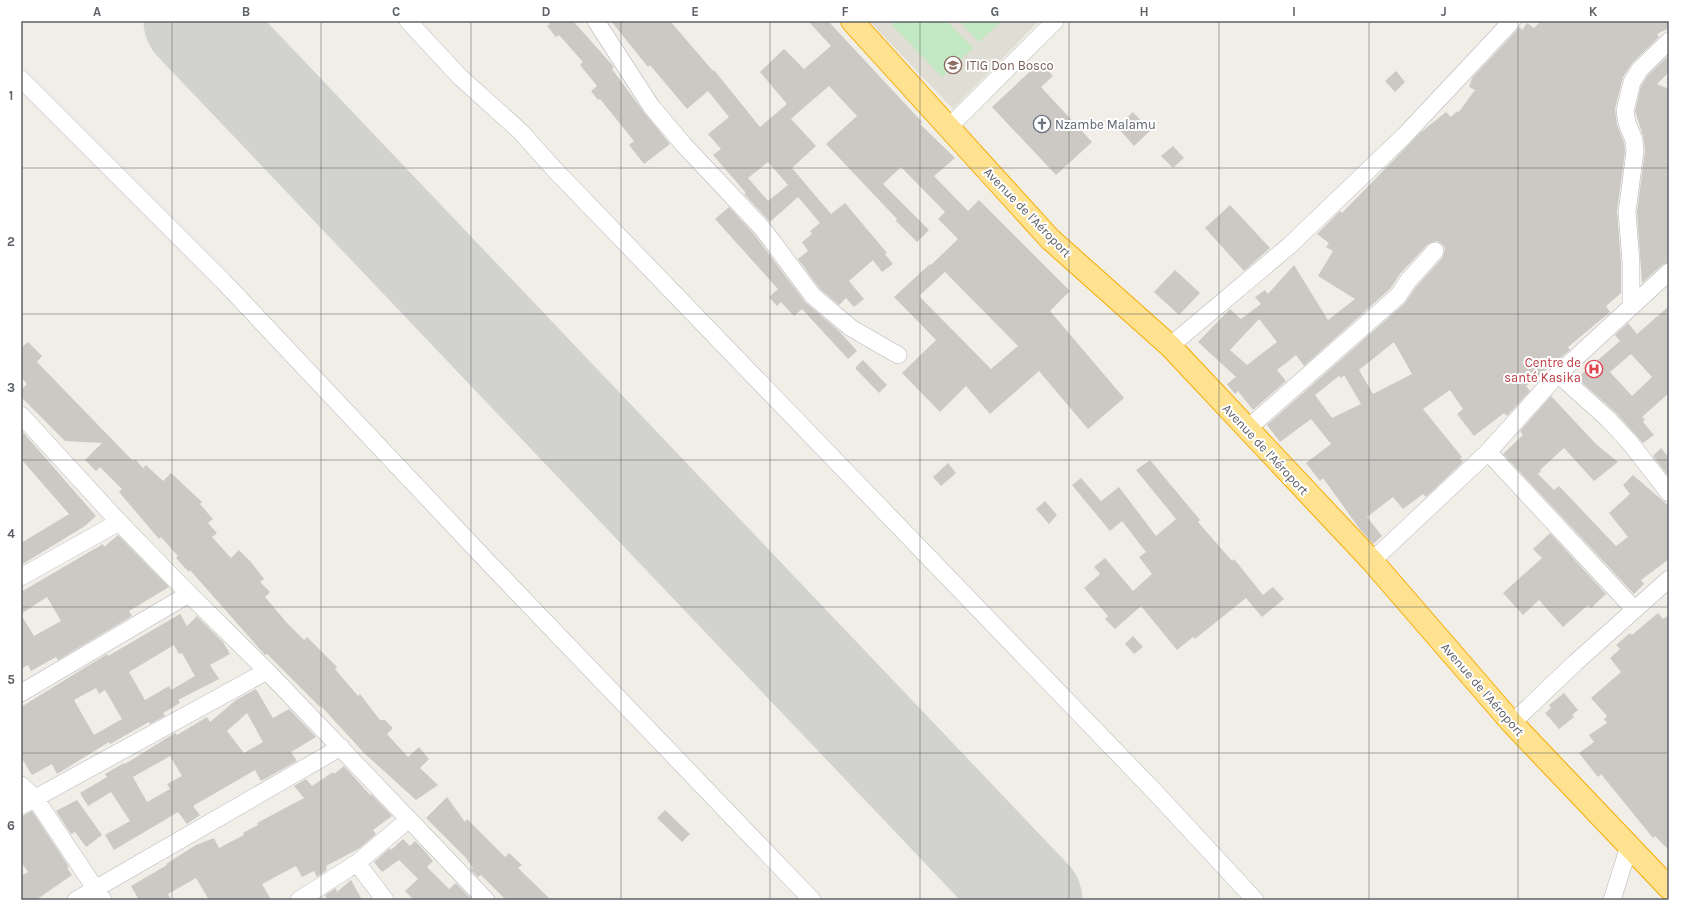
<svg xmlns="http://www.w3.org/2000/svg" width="1690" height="921" font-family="Karla,sans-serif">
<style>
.education{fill:#e0ddd5}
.green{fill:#c3e8c4}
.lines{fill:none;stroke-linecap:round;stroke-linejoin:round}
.runway{stroke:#d2d2cf;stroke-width:103}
.building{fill:#ccc9c4;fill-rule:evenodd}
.minor-casing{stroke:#b4b7bb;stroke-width:18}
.highway-casing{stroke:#f7ab00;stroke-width:24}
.minor{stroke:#fff;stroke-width:17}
.highway{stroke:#fee290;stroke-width:22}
.grid{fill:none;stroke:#5e6267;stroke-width:1;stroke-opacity:0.55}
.labels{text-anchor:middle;stroke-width:4;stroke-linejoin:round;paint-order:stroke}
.education-label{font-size:13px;fill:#785e54;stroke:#fff;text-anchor:start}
.worship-label{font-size:13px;fill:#5b616d;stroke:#fff;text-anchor:start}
.street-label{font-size:13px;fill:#5e6267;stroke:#fff}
.health-label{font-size:13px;fill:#be3a42;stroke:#fff;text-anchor:end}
.neatline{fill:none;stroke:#5e6267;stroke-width:1.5}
.grid-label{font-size:13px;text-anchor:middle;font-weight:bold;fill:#5e6267}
</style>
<rect width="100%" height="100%" fill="#f0eee7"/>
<path class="education" d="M869,21H1039L953,109Z"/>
<path class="green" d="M896,21H947L973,48L942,77L892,25Z
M959,21H1002L979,42Z"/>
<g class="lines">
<path class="runway" d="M195,21L1031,900"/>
</g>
<path class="building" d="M547,21H575L574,22L614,67L612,69L643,111L670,144L644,164L629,145L634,141L600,99L598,100L591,91L597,86L580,65L583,62L559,35L556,37L547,26L550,24Z
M611,21H670L713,71L714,70L760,127L787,104L760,72L784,49L804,69L831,46L808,21H828L922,122L920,124L955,158L934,176L968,211L979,200L1070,291L1050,311L1124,398L1088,429L1039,371L990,414L966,386L940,412L902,373L936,340L894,297L930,264L931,265L958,239L938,219L945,212L901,167L883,184L929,230L917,242L896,221L897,219L826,144L857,116L829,86L801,110L791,119L816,146L792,168L831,214L845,203L887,253L885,254L893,264L882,272L873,260L849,281L864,299L854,307L846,298L839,305L820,289L798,259L808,251L802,242L812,234L810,231L820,223L798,197L770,222L744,194L746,193L713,155L721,149L708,134L729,117L708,91L687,109L650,65L648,67ZM768,162L788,185L768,201L748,178ZM945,272L1018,346L991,369L919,296Z
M1541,21H1669V28L1657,34L1659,37L1633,62L1623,77L1615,109L1617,125L1624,142L1625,152L1617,211L1621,262V293L1606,306L1610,312L1568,347L1570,350L1560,358L1526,386L1530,391L1507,416L1504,413L1474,436L1457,414L1463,409L1450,390L1423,409L1462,457L1460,459L1463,462L1426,497L1423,494L1403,509L1393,497L1367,517L1382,536L1373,544L1359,528L1323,478L1320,481L1306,463L1331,444L1311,419L1280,442L1267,425L1405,303L1416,287L1443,257L1445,248L1442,244L1437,241L1428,244L1400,274L1390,289L1304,366L1296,355L1277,370L1286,381L1253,410L1238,391L1235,394L1227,384L1236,377L1198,342L1230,309L1241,319L1261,304L1255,297L1265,290L1268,294L1294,265L1328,320L1355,299L1318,276L1333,251L1326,247L1329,243L1317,234L1340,211L1342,213L1420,133L1446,112L1451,117L1457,111L1458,113L1475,90L1469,87L1472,78L1520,27L1522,30L1527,23L1534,28ZM1259,319L1277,342L1247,365L1230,350ZM1394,342L1412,374L1373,394L1359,370ZM1344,375L1361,404L1332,418L1315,395L1339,376L1341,378Z
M1668,56L1669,72L1657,84L1669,89V262L1662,265L1642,283L1637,212L1645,151L1643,136L1635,111L1641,86L1648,75Z
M1040,62L1053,76L1041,87L1092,142L1056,175L992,107Z
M1396,71L1405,82L1395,92L1385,81Z
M1133,112L1150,131L1134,146L1117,127Z
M1173,146L1184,158L1173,168L1161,156Z
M1230,205L1270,248L1244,271L1205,228Z
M729,207L754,234L805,302L839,331L857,351L848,359L802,309L794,316L781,302L777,306L769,297L778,289L715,219Z
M1175,270L1200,293L1179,315L1154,292Z
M1669,306V393L1642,417L1645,419L1643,422L1654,435L1643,443L1615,412L1577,378L1620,341L1615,335L1628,323L1637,334ZM1631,354L1652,377L1632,396L1610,372Z
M28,342L42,356L37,362L133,461L135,459L143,468L146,465L163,481L171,473L202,502L200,504L213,519L208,523L217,533L212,537L231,558L239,550L251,562L264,579L260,582L270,592L265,597L287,623L304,640L307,637L337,667L335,669L358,696L360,694L380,720H385L393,728L387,734L408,757L419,747L429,759L420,768L438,785L416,800L364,753L321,706L320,707L267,654L265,655L190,570L189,572L186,569L176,558L178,556L161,537L159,539L119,492L122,489L100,467L96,471L85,460L102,443L65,441L21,397V390L27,384L21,377V348Z
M863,360L887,385L879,393L855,368Z
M1551,396L1597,445L1618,462L1594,481L1564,448L1540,470L1541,471L1538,474L1554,490L1559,486L1616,546L1628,537L1609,513L1630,494L1623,485L1633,475L1669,506V559L1641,580L1644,584L1634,594L1503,454L1523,435L1520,431Z
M21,430L96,516L85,526L21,565V543L69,514L21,459Z
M1661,448L1669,458V477L1653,456Z
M1150,460L1200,520L1198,522L1232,561L1234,559L1263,595L1273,587L1284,599L1262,617L1246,598L1195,639L1193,637L1177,650L1141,606L1115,629L1105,619L1108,616L1084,588L1100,574L1094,567L1105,558L1133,591L1152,574L1139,557L1146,552L1122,521L1110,531L1072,485L1081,478L1101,501L1119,487L1156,536L1176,519L1136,470Z
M948,463L956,473L941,486L933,477Z
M1045,501L1057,515L1049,524L1036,509Z
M1550,533L1606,594L1591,608L1588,605L1563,627L1539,600L1523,615L1503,593L1542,558L1533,549Z
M118,535L169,587L129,611L132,616L58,660L56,657L31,671L28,665L21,669V615L34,636L61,621L47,597L21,614V592L103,544L104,547Z
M1658,613L1663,619L1669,615V850L1655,836L1653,838L1601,774L1598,777L1579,753L1594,742L1589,735L1607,723L1604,719L1607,716L1591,698L1621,672L1610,658L1620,649L1616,645L1630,633L1632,635Z
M180,614L187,626L197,616L223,642L230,654L210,665L219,679L178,700L180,703L163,713L165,716L150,724L149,722L110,744L109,742L57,774L52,764L32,775L21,757V707L107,654L108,656ZM174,645L179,654L182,653L195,676L171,690L169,686L145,700L129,672ZM96,688L99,694L105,690L122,719L94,735L74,700Z
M1133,636L1143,647L1134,654L1125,644Z
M256,689L273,718L289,709L316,737L291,752L297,761L261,781L255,770L193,806L200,815L187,824L178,812L114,850L105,835L130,821L111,792L88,806L80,793L107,777L105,774L124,763L125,764L175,733L177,735L207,717L210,722L236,700ZM247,713L263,742L244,753L227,731ZM170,756L182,776L167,784L170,789L147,802L133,777Z
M1564,693L1578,710L1572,715L1574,717L1559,729L1545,713L1551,708L1549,705Z
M344,766L370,795L371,794L392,816L373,830L376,834L360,848L326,866L327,870L317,877L314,871L302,877L296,866L262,884L271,900H209L196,878L168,894L171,900H139L131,886L167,865L166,864L196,845L214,838L219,848L244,835L243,833L258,825L257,823L304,798L294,786L306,779L312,786L333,772L334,774Z
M447,797L465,822L467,819L505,857L509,853L522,865L518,868L551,900H506L481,875L478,877L471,870L473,868L466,858L426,818Z
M77,800L102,835L86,847L75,832L71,834L56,811Z
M665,810L690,834L682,842L657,818Z
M32,811L69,867L67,868L72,875L36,900H21V876L28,872L21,862V817Z
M403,839L410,846L415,841L424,850L433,861L427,867L449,889L456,883L472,900H414L405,891L418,879L399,860L382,872L374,862L390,848L391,850Z
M351,880L362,900H327L325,895L336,888L337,892Z"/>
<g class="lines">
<defs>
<path id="minor" d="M408,21L460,77L520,131L555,170L1155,792L1255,900
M596,21L651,106L683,144L763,229L813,296L851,328L898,355
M21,79L224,282L486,560L812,900
M949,127L1055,21
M1631,305V262L1627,212L1635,152L1634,140L1627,123L1625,111L1632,82L1640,69L1669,41
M1170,346L1289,246L1404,136L1512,21
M1558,374L1608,419L1631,444L1669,493
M21,415L119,522L189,594L267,671L486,900
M1247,429L1398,296L1408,281L1435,251
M1488,452L1634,609
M1372,561L1488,452L1558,374L1669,272
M21,577L119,522
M21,693L189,594
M1512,723L1575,663L1669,579
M21,785L35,798L103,900
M21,806L267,671
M357,863L385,900
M76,900L341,747
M299,900L357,863L409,819
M1612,900L1629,846"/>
<path id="highway" d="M852,21L1050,239L1170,346L1372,561L1512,723L1669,888"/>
</defs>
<use href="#minor" class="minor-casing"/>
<use href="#highway" class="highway-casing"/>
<use href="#minor" class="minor"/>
<use href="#highway" class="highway"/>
</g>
<path class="grid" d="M172,21V900M321,21V900M471,21V900M621,21V900M770,21V900M920,21V900M1069,21V900M1219,21V900M1369,21V900M1518,21V900M21,168H1669M21,314H1669M21,460H1669M21,607H1669M21,753H1669"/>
<defs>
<symbol id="university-ring" viewBox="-11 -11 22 22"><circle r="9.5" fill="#fff" stroke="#8d6e63" stroke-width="1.5"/><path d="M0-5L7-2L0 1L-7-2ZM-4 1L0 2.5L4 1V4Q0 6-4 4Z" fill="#8d6e63"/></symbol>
<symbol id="church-ring" viewBox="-11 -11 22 22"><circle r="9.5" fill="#fff" stroke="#6b7280" stroke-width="1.5"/><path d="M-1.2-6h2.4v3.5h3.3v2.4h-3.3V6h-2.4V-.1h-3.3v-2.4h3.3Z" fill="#6b7280"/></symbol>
<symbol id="hospital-ring" viewBox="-11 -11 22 22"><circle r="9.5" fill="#fff" stroke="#e0444e" stroke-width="1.5"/><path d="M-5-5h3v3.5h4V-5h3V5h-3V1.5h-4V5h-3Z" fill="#e0444e"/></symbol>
</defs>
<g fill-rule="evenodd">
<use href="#university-ring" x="943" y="55" width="20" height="20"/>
<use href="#church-ring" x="1032" y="114" width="20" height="20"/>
<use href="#hospital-ring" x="1584" y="359" width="20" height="20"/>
</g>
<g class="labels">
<g class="education-label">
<text x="966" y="70">ITIG Don Bosco</text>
</g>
<g class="worship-label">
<text x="1055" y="129">Nzambe Malamu</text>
</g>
<g class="street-label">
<text transform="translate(1028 212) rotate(46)" y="5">Avenue de l'Aéroport</text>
<text transform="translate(1266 449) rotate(47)" y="5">Avenue de l'Aéroport</text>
<text transform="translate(1483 689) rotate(49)" y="5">Avenue de l'Aéroport</text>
</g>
<g class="health-label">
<text x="1581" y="367">Centre de<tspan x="1581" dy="15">santé Kasika</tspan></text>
</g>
</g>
<rect width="1690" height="921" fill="none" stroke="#ffffff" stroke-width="44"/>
<rect x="22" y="22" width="1646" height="877" class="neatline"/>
<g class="grid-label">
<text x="97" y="16">A</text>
<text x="246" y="16">B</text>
<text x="396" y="16">C</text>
<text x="546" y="16">D</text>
<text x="695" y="16">E</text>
<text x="845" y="16">F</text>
<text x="995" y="16">G</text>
<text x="1144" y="16">H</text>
<text x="1294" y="16">I</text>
<text x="1444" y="16">J</text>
<text x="1593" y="16">K</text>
<text x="11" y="100">1</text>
<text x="11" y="246">2</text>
<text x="11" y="392">3</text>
<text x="11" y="538">4</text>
<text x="11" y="684">5</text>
<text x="11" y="830">6</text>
</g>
</svg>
